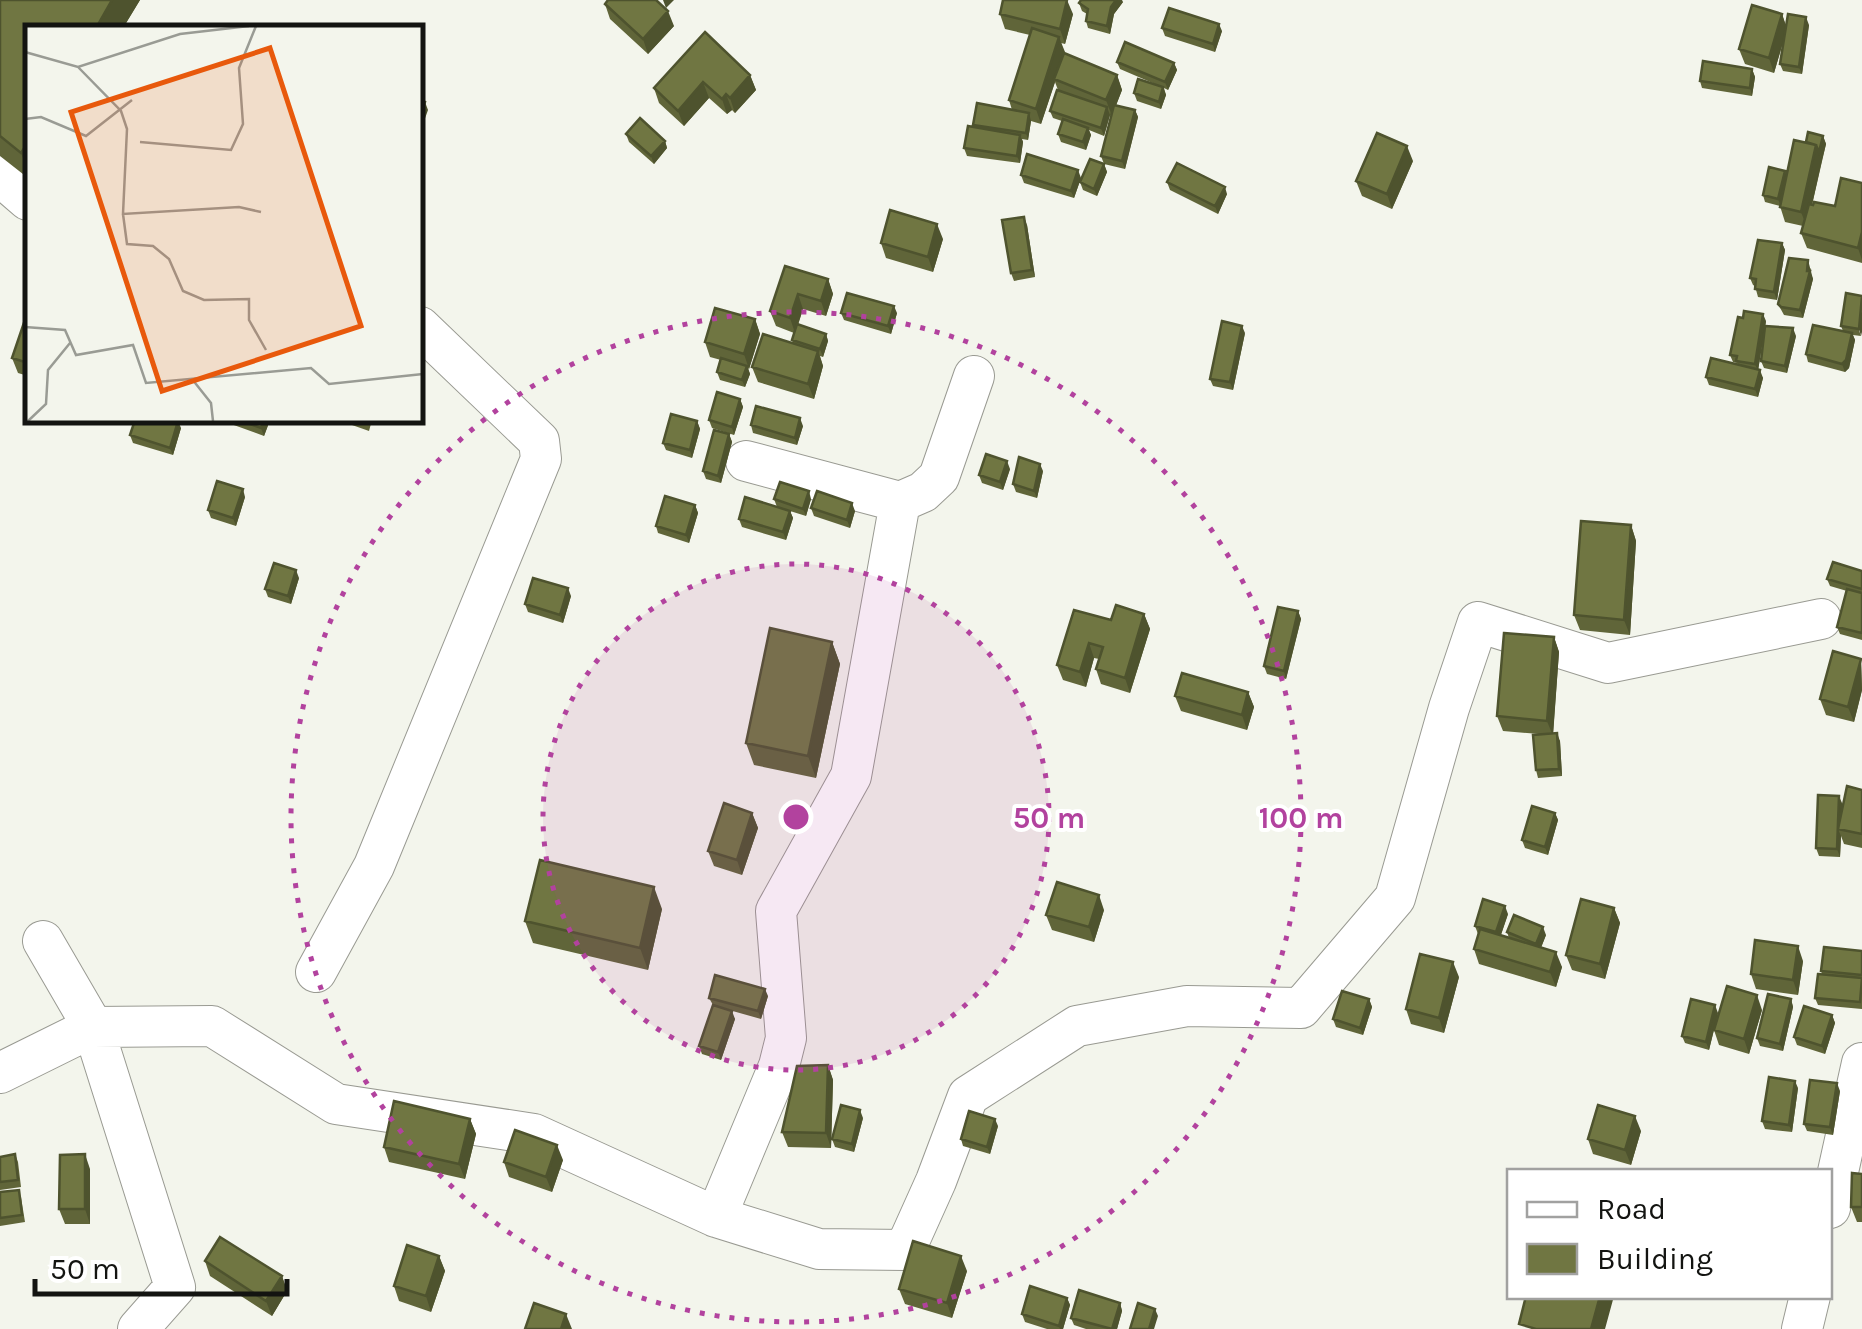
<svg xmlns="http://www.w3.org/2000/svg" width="1862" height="1329" font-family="Karla,sans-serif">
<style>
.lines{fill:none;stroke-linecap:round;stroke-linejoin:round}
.minor-casing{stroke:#999a92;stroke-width:42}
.minor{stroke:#fff;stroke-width:40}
.wall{fill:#606539}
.shaded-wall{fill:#4e532e}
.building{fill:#707642;stroke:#4e532e;stroke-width:2.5}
.ring{fill:none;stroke:#b2429e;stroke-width:5;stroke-dasharray:5 10}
.inset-road{fill:none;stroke:#999b94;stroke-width:2.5}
.view{fill:#e8590c;fill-opacity:0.15;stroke:#e8590c;stroke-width:5}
.inset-edge{fill:none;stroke:#131411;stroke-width:5}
.centre{fill:#b2429e;stroke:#fff;stroke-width:5}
.ring-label{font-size:30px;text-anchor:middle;font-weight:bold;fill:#b2429e;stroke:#fff;stroke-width:8;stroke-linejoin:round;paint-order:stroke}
</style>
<rect width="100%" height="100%" fill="#f3f5ec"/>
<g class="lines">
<defs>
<path id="minor" d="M0,176L28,200
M746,461L900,502L923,492L939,477L974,376
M43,941L93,1027L175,1287L138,1329
M316,972L374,866L541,459L539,441L420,327
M0,1073L93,1027L212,1026L336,1104L534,1134L716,1217L779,1066L786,1038L776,911L851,776L900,502
M1830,1208L1862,1063
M716,1217L819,1249L905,1250L936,1181L968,1096L1077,1026L1187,1006L1301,1008L1395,898L1449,708L1478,622L1608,663L1821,619
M1802,1329L1810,1296"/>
</defs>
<use href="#minor" class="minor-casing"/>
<use href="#minor" class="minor"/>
</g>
<path class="wall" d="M0,0H140L123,28H28V178L0,156Z
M1123,2L1114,14L1110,34L1088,28L1086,21L1087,14L1082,11L1079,3Z
M605,4L674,26L648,54L610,19Z
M1000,14H1073L1065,44L1061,43L1064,53L1117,75L1122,90L1116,105L1135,110L1138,117L1125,169L1104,164L1101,156L1111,115H1110L1104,136L1089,130L1091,135L1086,150L1061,142L1058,134L1062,121L1053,118L1050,111L1058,90L1055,82L1041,124L1031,121L1028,140L1022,139L1023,142L1020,163L967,156L964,148L974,127L973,125L1012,110L1009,100L1030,35L1005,29Z
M1782,14L1786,26L1809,25L1802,74L1783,71L1780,64L1783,42L1774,73L1745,64L1739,49Z
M1162,28L1222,31L1215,52L1165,36Z
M1117,62L1174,63L1177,70L1168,90L1164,88L1166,95L1161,109L1137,101L1134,93L1155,84L1120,69Z
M1752,69L1755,77L1752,96L1702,88L1700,81Z
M750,75L756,90L735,113L732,110L727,114L709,98L684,126L659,103L654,88Z
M626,134L665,141L667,148L654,164L629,142Z
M1823,136L1826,144L1812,205L1835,206L1862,183V263L1807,248L1801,233L1803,226L1785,222L1780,206L1765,202L1763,195L1785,171L1786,175L1806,142Z
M1413,161L1392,209L1362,196L1356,181Z
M1104,164L1107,172L1097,196L1083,190L1080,182Z
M1021,175L1081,178L1074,198L1024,183Z
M1167,182L1227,194L1218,214L1170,190Z
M1027,225L1035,277L1014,281L1011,273Z
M943,239L933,272L886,258L881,243Z
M1782,243L1785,250L1777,300L1758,297L1755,286L1753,285L1750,278Z
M1811,268L1810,272L1813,279L1803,318L1784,315L1778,304Z
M828,279L833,294L826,316L803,309L798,325L826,334L828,341L823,357L820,356L823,366L814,399L758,382L752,367L793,343L792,340L794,333L776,326L770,311Z
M1846,293L1861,336L1853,335L1855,340L1849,368L1845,372L1808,362L1806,354L1843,331L1841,326Z
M28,311V376L18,373L12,358Z
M841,313H897L891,334L844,320Z
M755,319L760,334L749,369L748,368L750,374L745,387L720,380L717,372L721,360L710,357L705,342Z
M1766,321L1758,370L1763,378L1758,397L1709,385L1706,377L1738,365L1737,363L1733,362L1730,355Z
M1245,333L1233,390L1213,386L1210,379Z
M1796,336L1787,373L1764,368L1761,361Z
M740,399L743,407L734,435L712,428L709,420Z
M210,420H227L225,425Z
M230,420H270L264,436L231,424Z
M350,420H372L369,431L352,425Z
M697,421L700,429L692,458L666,450L663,443Z
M751,425L803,426L797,445L753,433Z
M181,428L173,455L133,443L130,435Z
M729,434L732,442L721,483L706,479L703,471Z
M1010,469L1003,490L982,483L979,475Z
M1043,471L1037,498L1016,492L1013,484Z
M245,497L236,526L211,518L208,510Z
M774,499H811L806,516L790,511L793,518L786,540L742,527L739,519L777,507Z
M695,505L698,513L689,543L658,533L656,526Z
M811,508L855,511L850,528L814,516Z
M1631,525L1636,541L1630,635L1580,630L1574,615Z
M1862,571V640L1840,634L1837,627L1847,591L1830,586L1827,579Z
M299,578L291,604L268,597L265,589Z
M571,596L563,623L528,612L525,604Z
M1298,611L1301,619L1286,679L1267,674L1264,666Z
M1144,614L1150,629L1130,693L1101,684L1096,669L1099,659L1094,658L1086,687L1063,680L1057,665L1111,620Z
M1554,637L1559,652L1553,733L1560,741L1562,776L1538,778L1536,770L1539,734L1503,731L1497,716Z
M832,642L840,664L816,778L754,765L746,743Z
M1861,659L1862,690L1854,722L1826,715L1820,699Z
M1248,692L1254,707L1247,730L1181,711L1175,696Z
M1862,790V848L1844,844L1841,836L1840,857L1819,856L1816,848L1842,803V812Z
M752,813L758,828L742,875L714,866L708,851Z
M1555,813L1558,820L1548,855L1525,848L1522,840Z
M1614,908L1620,923L1605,979L1572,970L1566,955Z
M662,909L648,970L533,943L525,921Z
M1104,910L1094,942L1052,930L1046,915Z
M1508,914L1501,935L1509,938L1507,932L1546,935L1541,948L1562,967L1556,987L1479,964L1474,949L1478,934L1475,926Z
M1862,951V1009L1818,1005L1815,998L1822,974L1821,971Z
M1803,961L1798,995L1756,989L1751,974Z
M1459,977L1444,1033L1411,1024L1406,1009Z
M768,996L761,1019L729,1010L735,1019L721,1060L702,1054L699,1046L713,1005L709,998Z
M1369,999L1372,1007L1363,1035L1336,1027L1333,1019Z
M1791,999L1793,1007L1783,1051L1760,1046L1757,1038Z
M1762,1010L1749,1054L1719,1045L1714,1030L1709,1050L1685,1043L1682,1036L1718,1013L1714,1030Z
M1832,1015L1835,1023L1825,1054L1797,1045L1794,1037Z
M828,1065L833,1080L831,1148L788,1147L782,1132Z
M1798,1088L1792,1132L1765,1129L1762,1121Z
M1840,1091L1833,1135L1807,1131L1804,1124Z
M863,1118L854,1152L835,1147L832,1139Z
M470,1119L476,1134L465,1179L389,1162L384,1147Z
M998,1126L990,1154L963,1146L961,1139Z
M1641,1131L1631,1165L1593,1154L1588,1139Z
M15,1154L18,1162L21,1187L0,1190V1157Z
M563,1160L552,1192L509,1177L504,1162Z
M90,1169V1224H65L59,1209Z
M1862,1174V1222H1857L1851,1207Z
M0,1192L21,1197L25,1222L0,1226Z
M439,1256L445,1271L431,1312L399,1301L394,1286Z
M205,1261L282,1276L287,1291L272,1316L210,1276Z
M967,1271L952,1318L905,1304L899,1289Z
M1067,1298L1070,1305L1063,1329H1047L1025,1322L1022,1314Z
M1120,1303L1122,1311L1117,1329H1086L1074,1325L1071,1318Z"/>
<path class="shaded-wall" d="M112,0H140L123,28H96Z
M663,0H674L666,8Z
M1067,0L1073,14L1065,44L1060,29Z
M1116,0H1122L1123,2L1114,14L1110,34L1107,26L1111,7Z
M668,11L674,26L648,54L643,39Z
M1782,14L1787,29L1774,73L1769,58Z
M1806,17L1809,25L1802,74L1799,67Z
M1219,24L1222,31L1215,52L1213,44Z
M1059,37L1065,52L1056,80L1054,79L1055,82L1041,124L1036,109Z
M1174,63L1177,70L1168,90L1165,82Z
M1752,69L1755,77L1752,96L1750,88Z
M750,75L756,90L735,113L730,98Z
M1117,75L1122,90L1112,116L1106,100Z
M703,82L709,98L684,126L678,111Z
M1163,87L1166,95L1161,109L1159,102Z
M726,94L732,110L727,114L722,99Z
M425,102L428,110L423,124L420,117Z
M1107,107L1110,115L1104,136L1101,128Z
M1135,110L1138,117L1125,169L1122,161Z
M1029,113L1031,121L1028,140L1026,133Z
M1088,128L1091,135L1086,150L1083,142Z
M1020,135L1023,142L1020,163L1017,156Z
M1823,136L1826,144L1822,160L1819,152Z
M665,141L667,148L654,164L651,156Z
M28,142V171L21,153Z
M1816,145L1822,160L1807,227L1801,212Z
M1407,146L1413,161L1392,209L1387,194Z
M1104,164L1107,172L1097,196L1094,189Z
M1078,170L1081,178L1074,198L1071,191Z
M1785,171L1787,178L1781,206L1778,199Z
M1225,187L1227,194L1218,214L1215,206Z
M1024,217L1027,225L1035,277L1032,270Z
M937,224L943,239L933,272L928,257Z
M1862,232V260L1858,248Z
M1782,243L1785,250L1777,300L1774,292Z
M1808,260L1813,279L1803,318L1800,310Z
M828,279L833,294L826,316L821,301Z
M798,294L803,309L795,333L790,318Z
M1862,305V332L1861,336L1859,329Z
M894,306L897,313L891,334L888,326Z
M1763,314L1766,321L1758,371L1755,364Z
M755,319L760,334L749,369L744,354Z
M1242,326L1245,333L1233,390L1230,382Z
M1793,328L1796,336L1787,373L1785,366Z
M1852,333L1855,340L1849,368L1845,372L1842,364Z
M826,334L828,341L823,357L820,349Z
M818,351L823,366L814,399L808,384Z
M747,366L750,374L745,387L742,380Z
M1760,370L1763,378L1758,397L1755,389Z
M740,399L743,407L734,435L732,427Z
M800,418L803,426L797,445L795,438Z
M264,420H270L264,436L261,428Z
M178,421L181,428L173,455L170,448Z
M697,421L700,429L692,458L690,450Z
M729,434L732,442L721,483L718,476Z
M1007,461L1010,469L1003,490L1000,482Z
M1040,464L1043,471L1037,498L1034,491Z
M243,489L245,497L236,526L233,518Z
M809,491L811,499L806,516L803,509Z
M852,503L855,511L850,528L847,520Z
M695,505L698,513L689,543L686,535Z
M790,511L793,518L786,540L783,532Z
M1631,525L1636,541L1630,635L1624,620Z
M296,570L299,578L291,604L288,596Z
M568,588L571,596L563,623L560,615Z
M1298,611L1301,619L1286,679L1284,671Z
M1144,614L1150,629L1130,693L1125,678Z
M1554,637L1559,652L1553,736L1547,721Z
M832,642L840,664L816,778L808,756Z
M1089,643L1094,658L1086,687L1080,672Z
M1861,659L1862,690L1854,722L1848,707Z
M1248,692L1254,707L1247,730L1242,715Z
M1557,733L1560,741L1562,776L1559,769Z
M1839,796L1842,803L1841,829H1838L1841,836L1840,857L1837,849Z
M752,813L758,828L742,875L737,860Z
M1555,813L1558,820L1548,855L1545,847Z
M654,887L662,909L648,970L640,948Z
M1099,895L1104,910L1094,942L1089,927Z
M1505,906L1508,914L1499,940L1496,932Z
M1614,908L1620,923L1605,979L1600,964Z
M1543,927L1546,935L1539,952L1536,944Z
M1798,946L1803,961L1798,995L1793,980Z
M1556,952L1562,967L1556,987L1550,972Z
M1453,962L1459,977L1444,1033L1439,1018Z
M765,989L768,996L761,1019L758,1011Z
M1757,995L1762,1010L1749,1054L1744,1039Z
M1369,999L1372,1007L1363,1035L1360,1028Z
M1791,999L1793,1007L1783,1051L1780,1044Z
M1715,1005L1718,1013L1709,1050L1706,1042Z
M732,1011L735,1019L721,1060L718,1052Z
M1832,1015L1835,1023L1825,1054L1822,1046Z
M828,1065L833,1080L831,1148L826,1133Z
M1795,1081L1798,1088L1792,1132L1789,1125Z
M1837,1083L1840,1091L1833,1135L1830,1127Z
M860,1110L863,1118L854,1152L852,1144Z
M1635,1116L1641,1131L1631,1165L1625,1150Z
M470,1119L476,1134L465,1179L459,1164Z
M995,1119L998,1126L990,1154L987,1147Z
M557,1145L563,1160L552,1192L546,1177Z
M85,1154L90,1169V1224L85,1209Z
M439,1256L445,1271L431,1312L426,1296Z
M961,1256L967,1271L952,1318L947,1303Z
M282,1276L287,1291L272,1316L266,1301Z
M1600,1296H1614L1605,1329H1591Z
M1067,1298L1070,1305L1063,1329H1060L1059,1326Z
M1120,1303L1122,1311L1117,1329H1112Z
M1155,1309L1158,1316L1154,1329H1149Z
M566,1314L572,1329H561Z"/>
<path class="building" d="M0,0H112L96,28H28V142L21,153L0,136Z
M608,0H656L668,11L643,39L605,4Z
M1003,0H1067L1060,29L1000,14Z
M1081,0H1116L1111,7L1107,26L1086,21L1088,9L1079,3Z
M1752,5L1782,14L1769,58L1739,49Z
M1169,8L1219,24L1213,44L1162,28Z
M1788,14L1806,17L1799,67L1780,64Z
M1032,28L1059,37L1036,109L1009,100Z
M705,32L750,75L730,98L726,94L722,99L703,82L678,111L654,88Z
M1125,42L1174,63L1165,82L1117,62Z
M1064,53L1117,75L1106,100L1054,79Z
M1703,61L1752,69L1750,88L1700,81Z
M1138,79L1163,87L1159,102L1134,93Z
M1057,90L1107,107L1101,128L1050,111Z
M420,100L425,102L420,117Z
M977,103L1029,113L1026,133L973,125Z
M1114,105L1135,110L1122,161L1101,156Z
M640,118L665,141L651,156L626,134Z
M1063,119L1088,128L1083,142L1058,134Z
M968,126L1020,135L1017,156L964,148Z
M1808,132L1823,136L1819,152L1816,145L1806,142Z
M1377,133L1407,146L1387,194L1356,181Z
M1794,140L1816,145L1801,212L1780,207Z
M1027,154L1078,170L1071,191L1021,175Z
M1090,159L1104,164L1094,189L1080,182Z
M1177,163L1225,187L1215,206L1167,182Z
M1769,167L1785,171L1778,199L1763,195Z
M1841,178L1862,183V232L1858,248L1801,233L1809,204L1813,205L1814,202L1835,206Z
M890,210L937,224L928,257L881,243Z
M1024,217L1032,270L1011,273L1002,220Z
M1758,240L1782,243L1774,292L1755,289L1756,279L1750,278Z
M1789,258L1808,260L1807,271H1810L1800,310L1781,307L1778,304Z
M785,266L828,279L821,301L798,294L790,318L770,311Z
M847,293L894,306L888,326L841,313Z
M1846,293L1862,296L1859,329L1841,326Z
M715,308L755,319L744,354L705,342Z
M28,311V363L12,358Z
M1744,311L1763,314L1755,364L1736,361L1737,356L1730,355L1738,317L1743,318Z
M1222,321L1242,326L1230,382L1210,379Z
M797,324L826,334L820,349L792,340Z
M1813,325L1852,333L1846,360L1842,364L1806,354Z
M1765,326L1793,328L1785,366L1761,361Z
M763,334L818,351L808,384L752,367Z
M721,358L747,366L742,380L717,372Z
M1711,358L1760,370L1755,389L1706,377Z
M717,392L740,399L732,427L709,420Z
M756,406L800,418L795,438L751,425Z
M671,414L697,421L690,450L663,443Z
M135,420L178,421L170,448L130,435Z
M239,420H264L261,428Z
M714,430L729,434L718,476L703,471Z
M986,454L1007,461L1000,482L979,475Z
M1019,457L1040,464L1034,491L1013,484Z
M217,481L243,489L233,518L208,510Z
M780,482L809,491L803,509L774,499Z
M817,491L852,503L847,520L811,508Z
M665,496L695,505L686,535L656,526Z
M745,497L790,511L783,532L739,519Z
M1581,521L1631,525L1624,620L1574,615Z
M1833,562L1862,571V589L1827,579Z
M274,563L296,570L288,596L265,589Z
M533,578L568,588L560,615L525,604Z
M1847,589L1862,593V633L1837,627Z
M1116,605L1144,614L1125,678L1096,669L1103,647L1089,643L1080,672L1057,665L1074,610L1111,620Z
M1278,607L1298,611L1284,671L1264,666Z
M770,628L832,642L808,756L746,743Z
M1504,633L1554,637L1547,721L1497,716Z
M1833,651L1861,659L1848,707L1820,699Z
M1182,673L1248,692L1242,715L1175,696Z
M1557,733L1559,769L1536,770L1533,735Z
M1847,786L1862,790V834L1838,829Z
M1818,795L1839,796L1837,849L1816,848Z
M724,803L752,813L737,860L708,851Z
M1532,806L1555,813L1545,847L1522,840Z
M540,860L654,887L640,948L525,921Z
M1057,882L1099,895L1089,927L1046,915Z
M1483,899L1505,906L1496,932L1475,926Z
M1581,899L1614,908L1600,964L1566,955Z
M1514,915L1543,927L1536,944L1507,932Z
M1480,929L1556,952L1550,972L1474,949Z
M1755,940L1798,946L1793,980L1751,974Z
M1824,947L1862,951V975L1821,971Z
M1420,954L1453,962L1439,1018L1406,1009Z
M1818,974L1862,978L1860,1002L1815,998Z
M715,975L765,989L758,1011L709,998Z
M1727,986L1757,995L1744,1039L1714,1030Z
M1342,991L1369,999L1360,1028L1333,1019Z
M1768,994L1791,999L1780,1044L1757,1038Z
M1691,999L1715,1005L1706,1042L1682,1036Z
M713,1005L732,1011L718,1052L699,1046Z
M1804,1006L1832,1015L1822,1046L1794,1037Z
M828,1065L826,1133L782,1132L797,1066Z
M1769,1077L1795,1081L1789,1125L1762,1121Z
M1810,1080L1837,1083L1830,1127L1804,1124Z
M394,1101L470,1119L459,1164L384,1147Z
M841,1105L860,1110L852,1144L832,1139Z
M1598,1105L1635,1116L1625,1150L1588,1139Z
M969,1111L995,1119L987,1147L961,1139Z
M515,1130L557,1145L546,1177L504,1162Z
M15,1154L18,1180L0,1182V1157Z
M85,1154V1209H59L60,1155Z
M1852,1173L1862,1174V1207H1851Z
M19,1190L22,1215L0,1218V1192Z
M220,1237L282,1276L266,1301L205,1261Z
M913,1241L961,1256L947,1303L899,1289Z
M407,1245L439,1256L426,1296L394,1286Z
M1030,1286L1067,1298L1059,1326L1022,1314Z
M1079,1290L1120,1303L1112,1329L1071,1318Z
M1526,1296H1600L1591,1329H1536L1519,1324Z
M534,1303L566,1314L561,1329H525Z
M1138,1303L1155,1309L1149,1329H1130Z"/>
<circle cx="796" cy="817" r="253" fill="#b2429e" fill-opacity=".12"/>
<g class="ring">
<circle cx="796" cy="817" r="253"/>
<circle cx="796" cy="817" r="505"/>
</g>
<g transform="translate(25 25)">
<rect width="398" height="398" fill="#f3f5ec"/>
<path class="inset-road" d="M0,27L53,42L155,9L224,1M53,42L96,86L102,104L98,189L214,182L236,187M0,94L16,92L61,111L107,75M115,117L206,125L218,99L214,43L231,1M98,189L102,219L128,221L144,234L158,266L179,275L224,274V295L241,325M0,302L40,305L51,330L108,320L121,358L286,343L304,359L398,349M167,354L186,378L188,396M3,396L21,379L23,345L45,318"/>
<path class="view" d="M245,23L336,301L137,366L46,87Z"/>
<rect width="398" height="398" class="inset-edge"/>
</g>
<circle cx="796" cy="817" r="15" class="centre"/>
<g class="ring-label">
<text x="1049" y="828">50 m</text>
<text x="1301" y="828">100 m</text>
</g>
<rect x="1507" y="1169" width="325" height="130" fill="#ffffff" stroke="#a1a1a0" stroke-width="2.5"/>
<rect x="1527" y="1202" width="50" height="15" fill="#ffffff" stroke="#a1a1a0" stroke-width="2.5"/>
<text x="1597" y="1219" font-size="30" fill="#131411">Road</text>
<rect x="1527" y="1244" width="50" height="30" fill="#707642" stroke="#a1a1a0" stroke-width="2.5"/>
<text x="1597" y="1269" font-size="30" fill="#131411">Building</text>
<path d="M35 1279v15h252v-15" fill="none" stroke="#131411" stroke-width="5"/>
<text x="50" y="1279" font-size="30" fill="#131411" stroke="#ffffff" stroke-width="8" paint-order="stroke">50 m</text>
</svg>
